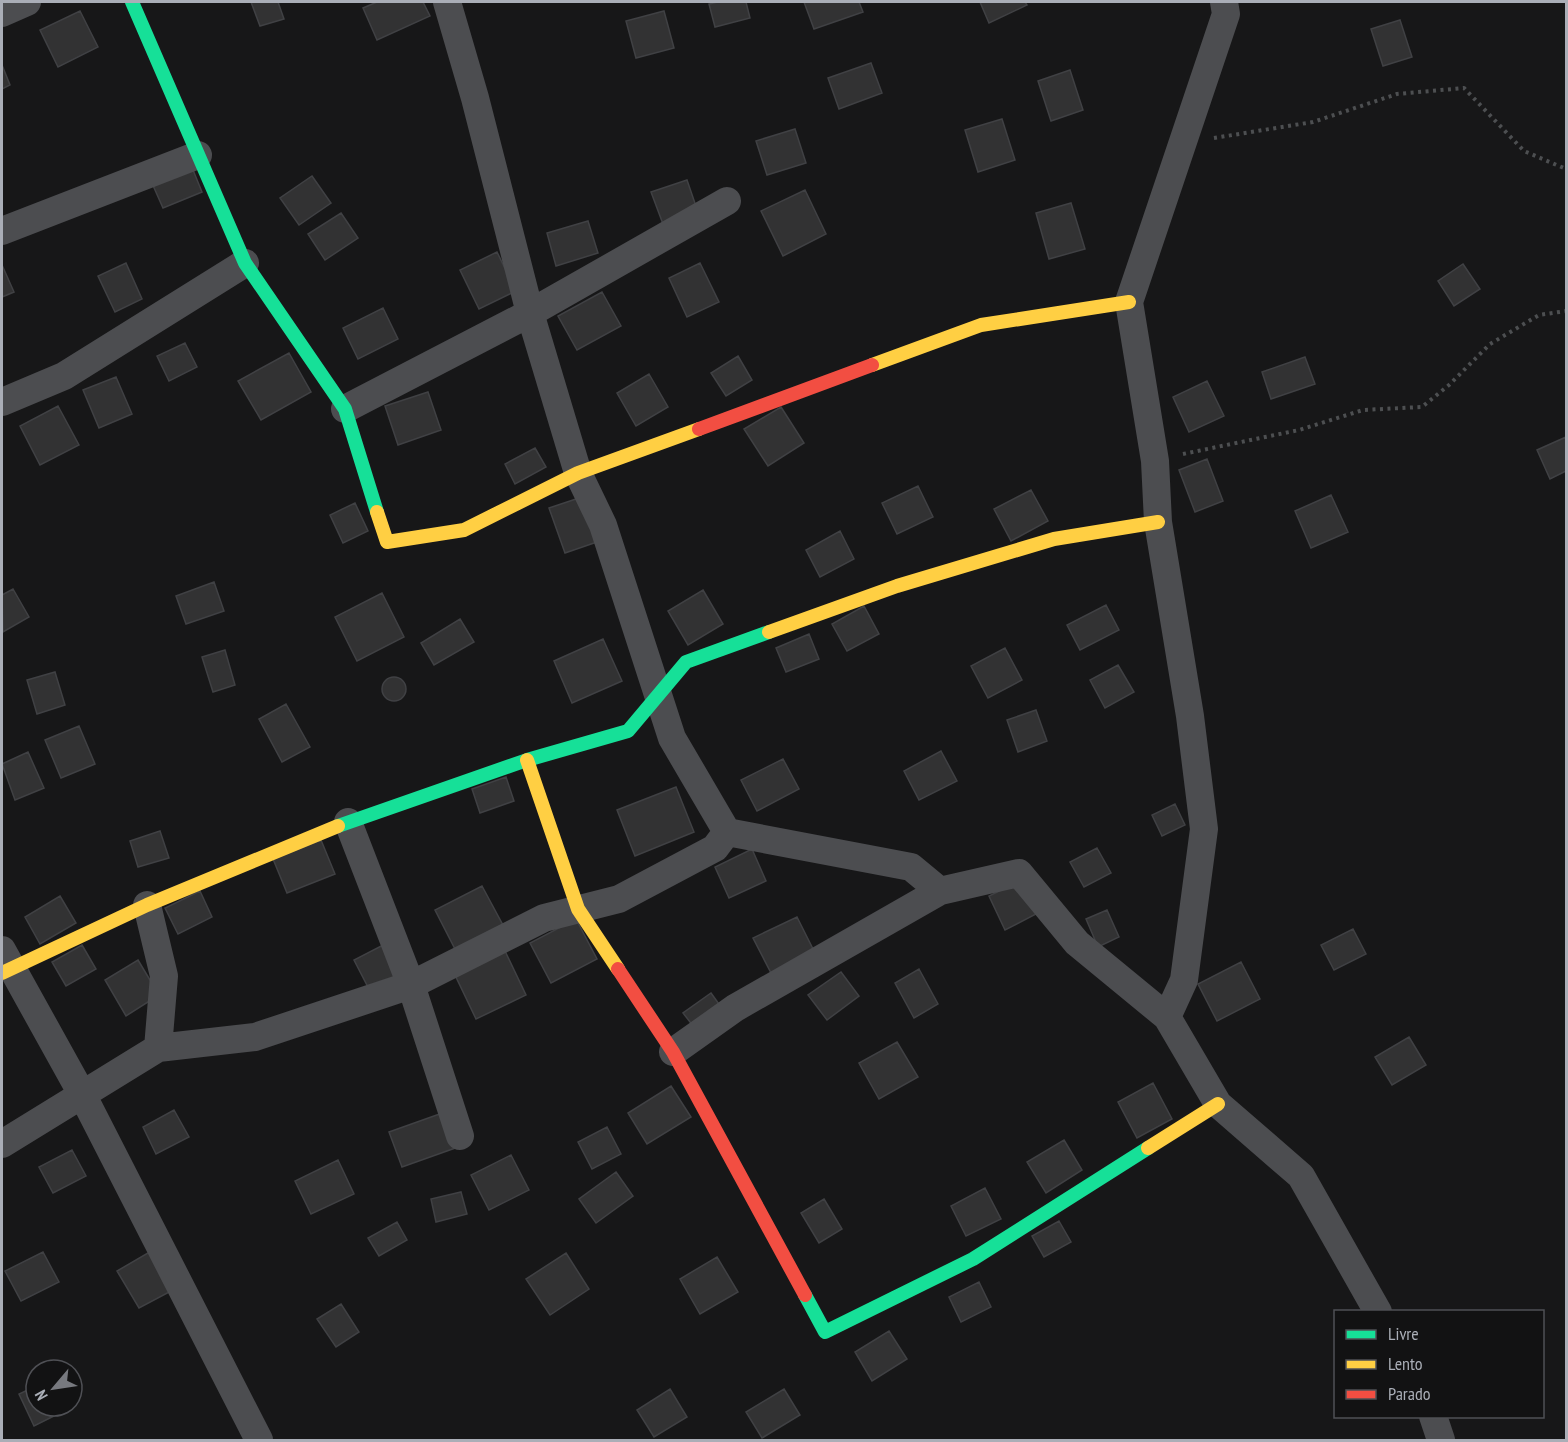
<svg xmlns="http://www.w3.org/2000/svg" width="1568" height="1442" font-family="'PT Sans Narrow',sans-serif">
<style>
.building{fill:#323233;stroke:#404144;stroke-width:1.5}
.lines{fill:none;stroke-linecap:round;stroke-linejoin:round}
.path{stroke:#4d4f51;stroke-width:4;stroke-dasharray:3 4.5;stroke-linecap:butt}
.street{stroke:#4c4d50;stroke-width:28}
.fast{stroke:#16e098;stroke-width:14}
.slow{stroke:#ffcf43;stroke-width:14}
.jam{stroke:#f24e42;stroke-width:14}
</style>
<rect width="100%" height="100%" fill="#171718"/>
<path class="building" d="M251,2H278L284,19L260,26Z
M377,2H423L430,16L377,40L363,8Z
M718,2H746L750,18L715,27L709,4Z
M804,2H859L863,12L814,29Z
M980,2H1025L1027,5L989,23Z
M80,11L98,47L58,67L40,30Z
M664,11L674,48L636,58L626,21Z
M1400,20L1412,57L1383,66L1371,29Z
M871,63L882,93L839,109L828,78Z
M2,65L10,85L2,89Z
M1070,70L1083,110L1051,121L1038,81Z
M1002,119L1015,160L978,172L965,130Z
M795,129L806,163L767,175L756,141Z
M191,165L202,192L163,208L151,181Z
M312,176L331,203L299,225L280,198Z
M687,180L698,212L663,224L651,192Z
M805,190L826,234L783,256L761,211Z
M1071,203L1085,249L1049,259L1036,213Z
M341,213L358,238L325,260L308,234Z
M588,221L598,253L556,266L547,233Z
M497,252L516,291L479,309L460,270Z
M126,263L142,299L115,312L98,276Z
M700,263L719,302L687,317L669,278Z
M1463,264L1480,289L1454,306L1438,281Z
M2,265L14,292L2,297Z
M602,292L621,326L577,350L558,316Z
M383,308L398,339L358,359L343,328Z
M185,343L197,367L169,381L157,356Z
M289,353L311,392L261,420L238,381Z
M738,356L752,380L726,396L711,373Z
M1305,357L1315,384L1271,399L1262,372Z
M649,374L668,407L636,426L617,393Z
M116,377L132,414L99,428L83,390Z
M1207,381L1224,416L1189,432L1173,397Z
M428,392L441,430L398,445L385,406Z
M58,406L79,445L40,465L20,426Z
M781,407L804,443L768,466L744,429Z
M1566,437V471L1550,479L1537,450Z
M535,448L546,467L515,484L505,464Z
M1207,459L1223,501L1195,512L1179,470Z
M918,486L933,517L897,534L882,503Z
M1031,490L1048,521L1011,541L994,509Z
M1331,495L1348,532L1311,548L1295,511Z
M582,497L597,542L565,553L549,508Z
M355,503L368,531L343,543L330,515Z
M840,531L854,559L820,577L806,550Z
M214,582L224,611L186,624L176,596Z
M13,589L29,617L3,632L2,595Z
M703,590L723,624L688,645L668,611Z
M382,593L404,637L357,661L335,617Z
M1106,605L1119,630L1080,650L1067,625Z
M864,606L879,634L847,651L832,624Z
M460,619L474,642L434,665L421,643Z
M809,634L819,659L786,672L776,648Z
M603,639L622,681L572,703L554,661Z
M1005,648L1022,680L988,698L971,666Z
M225,650L235,685L213,692L202,657Z
M1118,665L1134,692L1105,708L1090,680Z
M55,672L65,705L37,714L27,680Z
M382 689a12 12 0 1 1 24 0a12 12 0 1 1-24 0Z
M286,704L310,747L282,762L259,719Z
M1036,710L1047,741L1018,752L1007,720Z
M79,726L95,764L61,778L45,740Z
M941,751L957,781L919,800L904,771Z
M28,752L44,788L15,800L2,764Z
M783,759L799,789L757,811L741,780Z
M506,777L514,801L480,813L472,789Z
M676,787L694,832L635,856L617,810Z
M1175,804L1185,825L1162,836L1152,815Z
M160,831L169,858L138,867L130,841Z
M321,840L335,874L287,893L273,859Z
M1097,848L1111,873L1084,887L1070,862Z
M752,849L766,881L729,898L715,867Z
M1022,880L1038,913L1005,930L989,896Z
M482,886L504,927L456,951L435,910Z
M200,891L212,917L178,934L165,908Z
M60,896L76,923L40,944L25,917Z
M1107,910L1119,937L1098,947L1086,919Z
M797,917L814,951L771,973L753,938Z
M576,919L597,959L551,983L530,943Z
M1353,929L1366,954L1334,970L1321,945Z
M387,943L404,976L371,993L354,960Z
M82,945L96,969L66,986L52,962Z
M505,951L526,995L476,1019L455,975Z
M138,960L159,995L126,1016L105,980Z
M1241,962L1260,999L1217,1021L1198,984Z
M919,969L938,1004L914,1018L895,983Z
M841,972L859,996L827,1020L808,995Z
M711,993L724,1011L697,1031L683,1013Z
M1409,1037L1426,1065L1392,1085L1375,1057Z
M897,1042L918,1077L879,1099L859,1063Z
M1153,1083L1172,1119L1137,1138L1118,1102Z
M671,1086L691,1117L647,1144L628,1113Z
M174,1110L189,1137L156,1154L143,1127Z
M448,1111L461,1146L402,1167L389,1132Z
M607,1127L621,1154L592,1169L578,1142Z
M1064,1140L1082,1170L1046,1193L1027,1162Z
M72,1150L86,1176L53,1193L39,1167Z
M511,1155L529,1190L489,1210L471,1175Z
M338,1160L354,1194L311,1214L295,1181Z
M616,1172L633,1196L596,1223L579,1199Z
M985,1188L1001,1219L966,1236L951,1206Z
M461,1192L467,1214L436,1222L431,1199Z
M824,1199L842,1229L819,1243L801,1213Z
M1059,1221L1071,1242L1044,1257L1032,1236Z
M397,1222L407,1240L379,1256L368,1238Z
M153,1250L175,1289L139,1308L117,1271Z
M43,1252L59,1282L21,1301L5,1271Z
M566,1253L589,1289L550,1315L526,1279Z
M717,1257L738,1292L700,1314L680,1279Z
M979,1282L991,1307L961,1322L949,1297Z
M341,1304L359,1332L336,1347L317,1319Z
M889,1331L907,1359L872,1381L855,1352Z
M36,1386V1406H68L70,1408L34,1426L19,1394Z
M670,1389L687,1417L654,1437L637,1410Z
M784,1389L800,1415L762,1438L746,1412Z"/>
<g class="lines">
<path class="path" d="M1214,138L1313,122L1397,94L1464,88L1524,151L1566,169
M1183,454L1299,430L1363,410L1422,407L1449,385L1490,344L1539,315L1566,311"/>
<path class="street" d="M447,2L475,98L530,313L578,473L603,525L672,738L727,832L911,867L940,891
M2,13L27,2
M2,231L198,155
M2,402L64,376L245,263
M345,409L530,313L727,201
M348,822L411,985L460,1136
M147,905L164,976L158,1048
M2,950L83,1096L259,1440
M1167,1017L1184,980L1204,829L1190,716L1158,522L1155,461L1129,302L1226,14L1224,2
M673,1052L735,1008L940,891L1019,873L1077,943L1167,1017L1218,1104L1301,1176L1378,1312
M2,1144L158,1048L255,1037L411,985L544,918L619,899L715,848L727,832
M1433,1416L1441,1440"/>
<path class="fast" d="M132,2L245,263L345,409L377,512
M338,826L527,760L628,731L686,662L769,632
M805,1295L825,1332L973,1259L1148,1148"/>
<path class="slow" d="M872,365L981,325L1129,302
M377,512L387,542L464,530L578,473L699,429
M769,632L897,586L1054,539L1158,522
M527,760L578,909L618,969
M2,973L147,905L338,826
M1148,1148L1218,1104"/>
<path class="jam" d="M699,429L872,365
M618,969L673,1052L805,1295"/>
</g>
<rect width="1568" height="1442" fill="none" stroke="#aaaeb7" stroke-width="6"/>
<rect x="1334" y="1310" width="210" height="108" fill="#121213" stroke="#4f5055" stroke-width="1.5"/>
<rect x="1346" y="1330" width="30" height="9" fill="#16e098" stroke="#4f5055" stroke-width="1.5"/>
<text x="1388" y="1340" font-size="18" fill="#aaaeb7">Livre</text>
<rect x="1346" y="1360" width="30" height="9" fill="#ffcf43" stroke="#4f5055" stroke-width="1.5"/>
<text x="1388" y="1370" font-size="18" fill="#aaaeb7">Lento</text>
<rect x="1346" y="1390" width="30" height="9" fill="#f24e42" stroke="#4f5055" stroke-width="1.5"/>
<text x="1388" y="1400" font-size="18" fill="#aaaeb7">Parado</text>
<g transform="translate(54 1388) rotate(241)"><circle r="28" fill="#121213" stroke="#4f5055" stroke-width="1.5"/>
<path d="M0-4.5L10 22L0 15L-10 22Z" fill="#77797f"/>
<text y="-9" font-size="16" font-weight="bold" text-anchor="middle" fill="#aaaeb7">N</text>
</g>
</svg>
